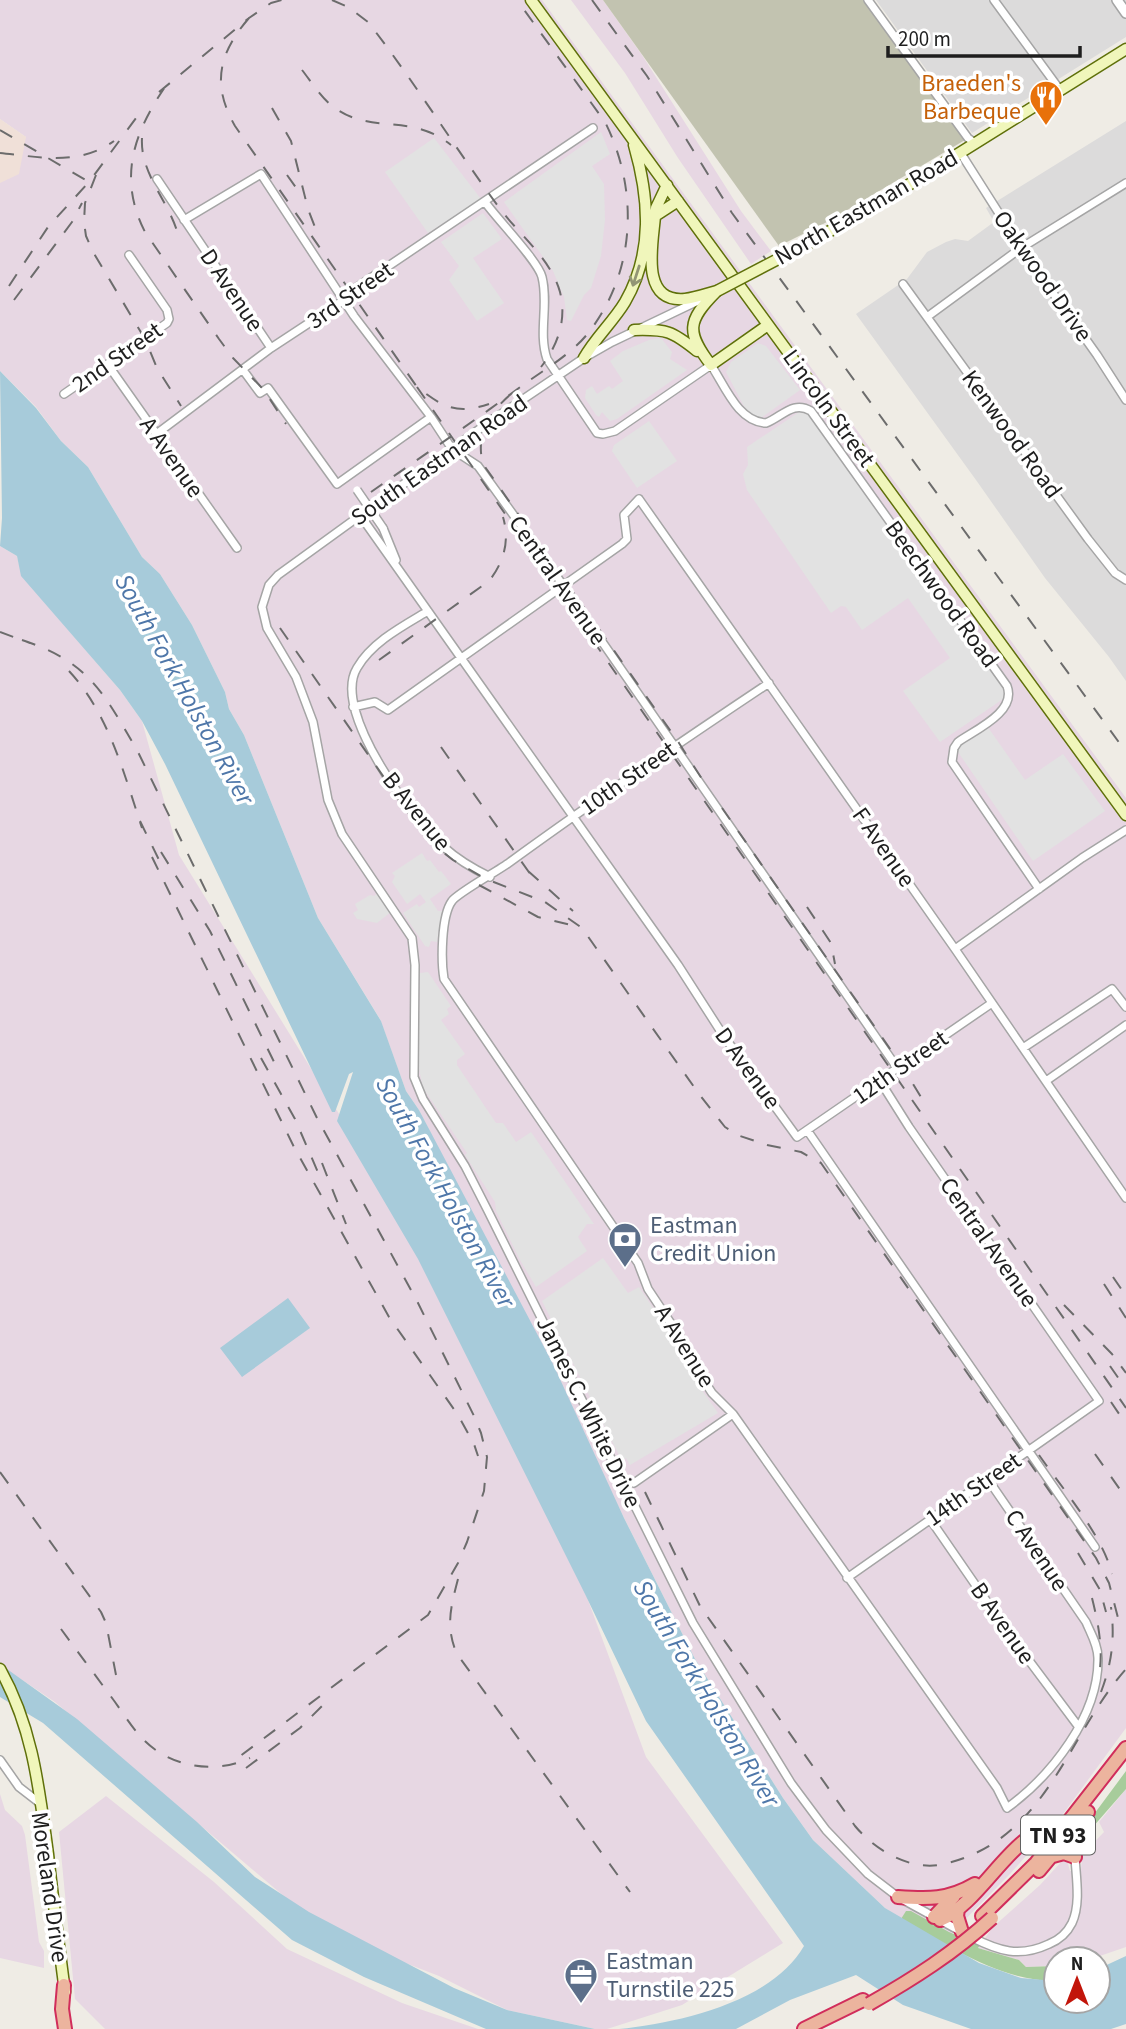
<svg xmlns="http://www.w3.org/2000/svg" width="1126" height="2029" font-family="'Source Sans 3',sans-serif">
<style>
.residential{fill:#dcdbdb}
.industrial{fill:#e7d7e3}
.military{fill:#f0e0d8}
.construction{fill:#c2c3b0}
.forest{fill:#a7cc9b}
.parking{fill:#e2e2e2}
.water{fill:#a7cbda}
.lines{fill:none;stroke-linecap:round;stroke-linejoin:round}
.minor-casing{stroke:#a5a5a5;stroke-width:10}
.tertiary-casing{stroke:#a5a5a5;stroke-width:12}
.secondary-casing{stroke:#5f700a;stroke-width:13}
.trunk-casing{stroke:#d12d5b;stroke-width:16}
.minor{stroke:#fff;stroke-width:7}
.tertiary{stroke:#fff;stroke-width:9}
.secondary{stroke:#f0f6bb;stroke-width:10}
.trunk{stroke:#ecb49e;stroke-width:12}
.rail{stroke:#6c6c6c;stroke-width:2;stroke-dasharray:14 14;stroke-linecap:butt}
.minor-bridge-casing{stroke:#a5a5a5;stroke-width:10;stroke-linecap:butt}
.secondary-bridge-casing{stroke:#5f700a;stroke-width:13;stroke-linecap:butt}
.trunk-bridge-casing{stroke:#d12d5b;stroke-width:16;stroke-linecap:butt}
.minor-bridge{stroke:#fff;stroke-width:7}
.secondary-bridge{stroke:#f0f6bb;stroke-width:10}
.trunk-bridge{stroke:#ecb49e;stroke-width:12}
.oneway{stroke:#929574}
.labels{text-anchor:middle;stroke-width:7;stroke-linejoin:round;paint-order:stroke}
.shield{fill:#fff;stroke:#626262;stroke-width:2}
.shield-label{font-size:23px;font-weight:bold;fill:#1e1e1e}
.food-label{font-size:24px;fill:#c56008;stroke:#fff;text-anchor:end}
.street-label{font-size:24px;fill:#1e1e1e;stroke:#fff}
.service-label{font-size:24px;fill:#4e5e75;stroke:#fff;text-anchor:start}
.water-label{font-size:26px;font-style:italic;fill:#4f77a9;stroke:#fff}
</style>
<rect width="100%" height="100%" fill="#efece5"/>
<path class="residential" d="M876,0H1126V37L972,133Z
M1126,121V681L1109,657L1045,578L976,480L856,314L907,279L927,252L946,242L955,239L968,241L994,222L986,208Z"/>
<path class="industrial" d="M0,0H542L1126,798V1728L1063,1814L1010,1874L941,1944L885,1908L813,1840L783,1798L695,1659L419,1110L406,1091L380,1019L318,918L244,735L229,709L225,692L192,625L160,574L142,557L88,467L61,441L36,407L0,371V180L26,137L0,119Z
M571,0H603L642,55L741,211L771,251L751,264L678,158L625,73Z
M0,546L17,556L22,576L120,690L142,721L179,855L391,1198L568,1546L646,1757L783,1943L682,2005L607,2029H595L507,2010L439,1976L359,1945L299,1909L55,1702L0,1665Z
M1126,1789V1947L1091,1959H1056V1966L1026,1967L1019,1960L978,1948L993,1927L1040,1885L1062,1861L1067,1860L1070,1871L1081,1869L1082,1855L1104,1832L1099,1822Z
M0,1794L5,1810L22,1826L25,1835L39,1942L44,1951V1968L0,1958Z
M106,1796L214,1882L287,1949L402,2003L478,2029H105L75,1999L59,1832Z"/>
<path class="military" d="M0,119L26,137L19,174L0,183Z"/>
<path class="construction" d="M603,0H863L965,140L827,222L779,246Z"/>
<path class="forest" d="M1126,1771V1789L1092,1828L1089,1827V1821Z
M906,1911H911L949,1932L980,1945L978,1948L1019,1960L1026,1967L1056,1966V1981C999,1981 950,1946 901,1919Z"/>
<path class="parking" d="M601,132L610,154L592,166L604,184L605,220L601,256L591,288L584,295L571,321L567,320L564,297L553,271L504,202Z
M434,138L481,199L428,233L385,172Z
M483,213L502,239L473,258L504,303L477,321L449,280L459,266L441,242Z
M661,338L672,352L670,359L687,370L617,419L610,421L602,412L599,417L596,415L585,398L586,390L592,386L597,394L609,386L612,389L623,381L610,361L623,351L649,340Z
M758,343L766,346L800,390L758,420L747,412L726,372L731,362Z
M802,410L810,416L1006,691V697L940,742L903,691L950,658L908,598L862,630L846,607L841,606L831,613L747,490L743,474L748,465L747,447Z
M649,421L677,461L637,488L612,451L614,445Z
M987,726L1025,780L1063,754L1105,811L1033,861L958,752L959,745Z
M422,853L427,861L430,860L439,872L441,871L451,884L430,899L438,911H442L437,942L431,941L429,947L425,946L403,913L417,904L419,907L426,902L420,894L407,904L392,882L395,876L392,873Z
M378,893L391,912L377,923L357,919L353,913L358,910L355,904L370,895L374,896Z
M428,972L451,1006L447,1009L449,1014L441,1020L465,1054L457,1060V1065L496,1123H503L516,1142L531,1132L594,1224H587L578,1237L587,1251L536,1287L520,1260L496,1211L495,1202L465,1155L467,1153L423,1088L418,1064L420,983V973Z
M603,1258L628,1293L639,1287L678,1345L676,1353L718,1413L630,1465L626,1458L622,1461L542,1301Z"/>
<path class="water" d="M0,371L36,408L61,441L88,467L142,557L160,574L192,625L225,692L229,709L244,735L318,918L381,1021L406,1091L419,1110L553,1364L624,1518L695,1659L783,1798L813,1840L885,1908L979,1963L1021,1978L1056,1981V2001H1098V1969L1126,1956V2024L1111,2029H971L903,2005L856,1975L790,2000L736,2029H619C678,2023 772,2002 804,1946L646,1721L585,1594L418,1259L337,1121L353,1072L349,1074L335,1112H332L165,764L142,721L120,690L21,576L17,556L0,546L2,518Z
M288,1298L310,1328L242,1377L220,1348Z
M0,1664L77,1719L197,1822L255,1877L309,1912L454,1988L507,2010L595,2029H486L364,1977L292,1940L43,1723L0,1697Z"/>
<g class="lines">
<defs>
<path id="minor" d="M868,0L968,138L975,143
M994,0L1060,90
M960,152L1021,248L1097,355L1126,400
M157,179L271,348
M485,202C497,219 538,261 542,277C549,304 538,333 547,359L597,433L603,434L615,431L711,365C725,386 738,422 766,423C782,417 793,400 811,411L1007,686C1017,712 975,730 958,742L954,748L952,762L1039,889
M184,220L261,174L354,316L431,417L452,449L478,466L533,542L898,1069
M903,284L1088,539L1115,573L1126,580
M702,299L612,342L584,358L485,425L278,575L269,585L262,607L267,628L296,677L313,722L328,800L342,834L412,938L415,965L414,1077L423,1099L465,1166L488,1211L693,1623L791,1783L826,1830L868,1874L898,1897L960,1931
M927,317L1021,248L1126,183
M108,365L237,548
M243,370L260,393L268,388L337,484L431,417
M64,394L167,323L169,319L167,310L129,255
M155,435L271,348L344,300L350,292L593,128
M360,515L678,965L723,1035L797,1137L992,1003
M383,528L396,560
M428,611C403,626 372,642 357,668C331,711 413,820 445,848C458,860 474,869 490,877
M769,683C682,741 595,800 510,862C498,871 459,892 452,901C441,916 441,961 444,979L638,1263L648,1289L684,1343L688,1356L712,1393L733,1414L997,1788L1007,1808C1051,1776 1099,1716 1098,1658C1098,1645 1091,1634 1086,1622L987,1478
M353,707L375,702L388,710L622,544L627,539L624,515L639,499L955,949L1126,1198
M955,949L1082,858L1126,830
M1023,1048L1112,989L1126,1007
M1046,1081L1126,1025
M807,1130L1095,1547
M634,1483L733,1414
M930,1519L1010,1635L1078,1726
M847,1578L1099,1401L909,1127L880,1081
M0,1760L19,1787L41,1804
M971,1937C999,1951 1019,1958 1049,1944C1059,1940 1067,1933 1072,1923C1081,1904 1076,1877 1075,1857"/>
<path id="tertiary" d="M1117,0L1126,13"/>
<path id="secondary" d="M531,0L1126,815
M667,185L656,208L655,216C653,243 639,303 685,299C695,298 706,294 717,291
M655,216L678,201
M805,245L878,204L1126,49
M716,292C687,321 686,332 711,365L768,325
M634,330C667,329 672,331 697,351
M584,358C595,338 613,322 625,302C654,252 649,197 634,145
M0,1669C33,1728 39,1788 48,1854C53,1900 59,1946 65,1992"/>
<path id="trunk" d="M1053,1856L1064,1853L1075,1857L1074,1838L1078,1827
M1039,1871L1088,1812
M898,1897C928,1899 948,1900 975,1884
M958,1909L957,1916L962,1932
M982,1916L1036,1863L1126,1748
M934,1917L954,1896
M940,1920C971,1907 996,1864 1023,1842C1035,1831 1052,1828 1068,1824
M64,1985L62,2009L65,2029
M804,2029L863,2000"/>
</defs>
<use href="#minor" class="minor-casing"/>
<use href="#tertiary" class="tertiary-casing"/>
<use href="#secondary" class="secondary-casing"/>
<use href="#trunk" class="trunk-casing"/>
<use href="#minor" class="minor"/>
<use href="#tertiary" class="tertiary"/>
<use href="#secondary" class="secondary"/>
<use href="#trunk" class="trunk"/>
<path class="rail" d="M332,0L348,7L368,22C414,81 453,145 498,206C518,234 550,257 560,292C567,320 558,345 541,367
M592,0L647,76L732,213L1126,752
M249,18C219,53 211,84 235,126L417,387C443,407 456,415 489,404
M302,70C313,84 323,101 338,110C375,134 411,113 451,145
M165,87C133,134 118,179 145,232L219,339L233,358L264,390L286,424
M159,92L249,18L271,3L282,0
M272,108L291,141L308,209L318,235
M0,130L89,182L142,110
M142,138C140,173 167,199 177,231
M0,153C40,157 79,166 114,141
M96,175L85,203L84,222L86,236L93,252L145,339L157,368L181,406
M287,175L302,196
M9,286L48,227L88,183
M14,300L72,222L82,203
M417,387L1126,1408
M511,394C490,412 475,434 483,464L679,743L702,779
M371,492C421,457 473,422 523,385C545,369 572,354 589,332C636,271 639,190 605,122L517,0
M280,628L399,799L434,845L453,860L486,879L545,902L582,928L699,1094L725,1127L740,1136L767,1145L801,1152L821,1163L1096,1558L1109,1583L1118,1618
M0,632L30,643
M22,640C89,662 103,692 137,750L317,1118L417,1301L474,1416L481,1433L487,1457L484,1491L467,1542L458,1563L428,1615L239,1757
M379,660L489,581C504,562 510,541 503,517
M69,671C109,714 124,774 142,828
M441,747L533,878
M722,808L902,1066L924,1102
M140,821L161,864
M161,852L210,931L277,1068
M152,857L294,1147L389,1317L458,1415L474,1444L478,1456
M528,871L573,911
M479,885L538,917L575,926
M807,907L831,943L835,964
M261,1058L295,1119L320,1177
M322,1163L346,1224
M1113,1277L1126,1296
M1104,1284L1126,1318
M1064,1305L1112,1354L1126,1373
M1110,1366L1126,1389
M1111,1402L1126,1424
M1095,1454L1126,1498
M1039,1455C1062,1488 1103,1536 1112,1574
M0,1472L101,1612L106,1623L116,1675
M645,1492L700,1606L855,1826C875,1850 911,1872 944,1864C1047,1840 1066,1737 1126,1669
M1078,1553L1100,1590L1106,1612
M458,1579C451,1606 445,1627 457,1654L630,1892
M1092,1598C1099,1626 1104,1653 1098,1681
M61,1629C77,1651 93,1672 109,1694C120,1708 129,1724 141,1737C168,1767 214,1775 250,1758
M1101,1692C1112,1663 1115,1638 1111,1607
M246,1768L300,1728L327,1701"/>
<defs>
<path id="minor-bridge" d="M357,490L383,528"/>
<path id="secondary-bridge" d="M717,291L805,245"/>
<path id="trunk-bridge" d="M869,2004C913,1979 954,1953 992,1918"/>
</defs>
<use href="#minor-bridge" class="minor-bridge-casing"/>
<use href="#secondary-bridge" class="secondary-bridge-casing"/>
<use href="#trunk-bridge" class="trunk-bridge-casing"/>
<use href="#minor-bridge" class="minor-bridge"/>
<use href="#secondary-bridge" class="secondary-bridge"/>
<use href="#trunk-bridge" class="trunk-bridge"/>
</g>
<defs><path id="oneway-shaft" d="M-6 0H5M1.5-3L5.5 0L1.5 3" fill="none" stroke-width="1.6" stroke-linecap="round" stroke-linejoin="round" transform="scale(1.75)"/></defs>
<use class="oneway" href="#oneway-shaft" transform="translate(636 276) rotate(108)"/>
<defs>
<symbol id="restaurant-pin" viewBox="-11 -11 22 30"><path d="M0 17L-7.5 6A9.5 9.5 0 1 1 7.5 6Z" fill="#e8710a" stroke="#fff"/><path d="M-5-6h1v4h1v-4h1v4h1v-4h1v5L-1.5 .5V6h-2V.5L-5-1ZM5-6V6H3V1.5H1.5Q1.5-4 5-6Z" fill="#fff"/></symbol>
<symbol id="bank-pin" viewBox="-11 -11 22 30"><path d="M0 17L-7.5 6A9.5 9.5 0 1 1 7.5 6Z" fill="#5c6f8a" stroke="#fff"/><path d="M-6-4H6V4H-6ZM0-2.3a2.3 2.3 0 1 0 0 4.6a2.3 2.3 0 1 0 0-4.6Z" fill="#fff"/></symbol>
<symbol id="office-pin" viewBox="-11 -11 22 30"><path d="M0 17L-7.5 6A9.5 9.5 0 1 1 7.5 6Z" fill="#5c6f8a" stroke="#fff"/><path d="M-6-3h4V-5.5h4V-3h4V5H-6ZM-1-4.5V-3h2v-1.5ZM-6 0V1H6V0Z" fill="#fff"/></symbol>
</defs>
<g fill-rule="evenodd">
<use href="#restaurant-pin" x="1027" y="78" width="38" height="52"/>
<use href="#bank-pin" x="606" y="1220" width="38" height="52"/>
<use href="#office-pin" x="562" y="1956" width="38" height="52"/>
</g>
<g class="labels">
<rect class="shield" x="1021" y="1815.5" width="74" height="39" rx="5"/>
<g class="shield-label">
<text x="1058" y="1843">TN 93</text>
</g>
<g class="food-label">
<text x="1021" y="91">Braeden's<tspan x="1021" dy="28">Barbeque</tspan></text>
</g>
<g class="street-label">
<text transform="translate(866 207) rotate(-30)" y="8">North Eastman Road</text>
<text transform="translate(1043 276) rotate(55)" y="8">Oakwood Drive</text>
<text transform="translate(232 290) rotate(56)" y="8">D Avenue</text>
<text transform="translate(350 295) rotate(-35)" y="8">3rd Street</text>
<text transform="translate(117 357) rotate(-35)" y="8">2nd Street</text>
<text transform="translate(829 408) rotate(54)" y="8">Lincoln Street</text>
<text transform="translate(1012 434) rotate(54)" y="8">Kenwood Road</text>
<text transform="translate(172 457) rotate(55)" y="8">A Avenue</text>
<text transform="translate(439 460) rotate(-35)" y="8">South Eastman Road</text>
<text transform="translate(558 580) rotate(55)" y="8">Central Avenue</text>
<text transform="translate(942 594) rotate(54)" y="8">Beechwood Road</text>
<text transform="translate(628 778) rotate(-35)" y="8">10th Street</text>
<text transform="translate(417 811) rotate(51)" y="8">B Avenue</text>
<text transform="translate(884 847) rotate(55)" y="8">F Avenue</text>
<text transform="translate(900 1067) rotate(-35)" y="8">12th Street</text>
<text transform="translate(748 1068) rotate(54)" y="8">D Avenue</text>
<text transform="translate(989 1242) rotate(55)" y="8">Central Avenue</text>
<text transform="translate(685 1346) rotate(58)" y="8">A Avenue</text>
<text transform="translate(589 1412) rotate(64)" y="8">James C. White Drive</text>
<text transform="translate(973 1489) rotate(-35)" y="8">14th Street</text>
<text transform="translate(1037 1550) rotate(56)" y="8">C Avenue</text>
<text transform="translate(1003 1623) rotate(55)" y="8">B Avenue</text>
<text transform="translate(50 1887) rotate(82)" y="8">Moreland Drive</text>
</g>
<g class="service-label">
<text x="650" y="1233">Eastman<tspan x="650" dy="28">Credit Union</tspan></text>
<text x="606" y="1969">Eastman<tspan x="606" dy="28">Turnstile 225</tspan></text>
</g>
<g class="water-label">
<text transform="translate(185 689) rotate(61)" y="9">South Fork Holston River</text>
<text transform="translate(446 1192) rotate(61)" y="9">South Fork Holston River</text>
<text transform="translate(707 1693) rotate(59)" y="9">South Fork Holston River</text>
</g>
</g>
<g transform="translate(1077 1980)"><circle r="33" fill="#ffffff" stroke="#a5a5a5" stroke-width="2"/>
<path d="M0-5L12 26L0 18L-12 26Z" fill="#c2150a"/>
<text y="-10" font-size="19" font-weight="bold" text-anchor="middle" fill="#1e1e1e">N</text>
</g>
<path d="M888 46v10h192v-10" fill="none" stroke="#1e1e1e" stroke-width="3.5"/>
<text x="898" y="46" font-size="21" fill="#1e1e1e" stroke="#ffffff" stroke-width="5" paint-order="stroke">200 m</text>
</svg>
